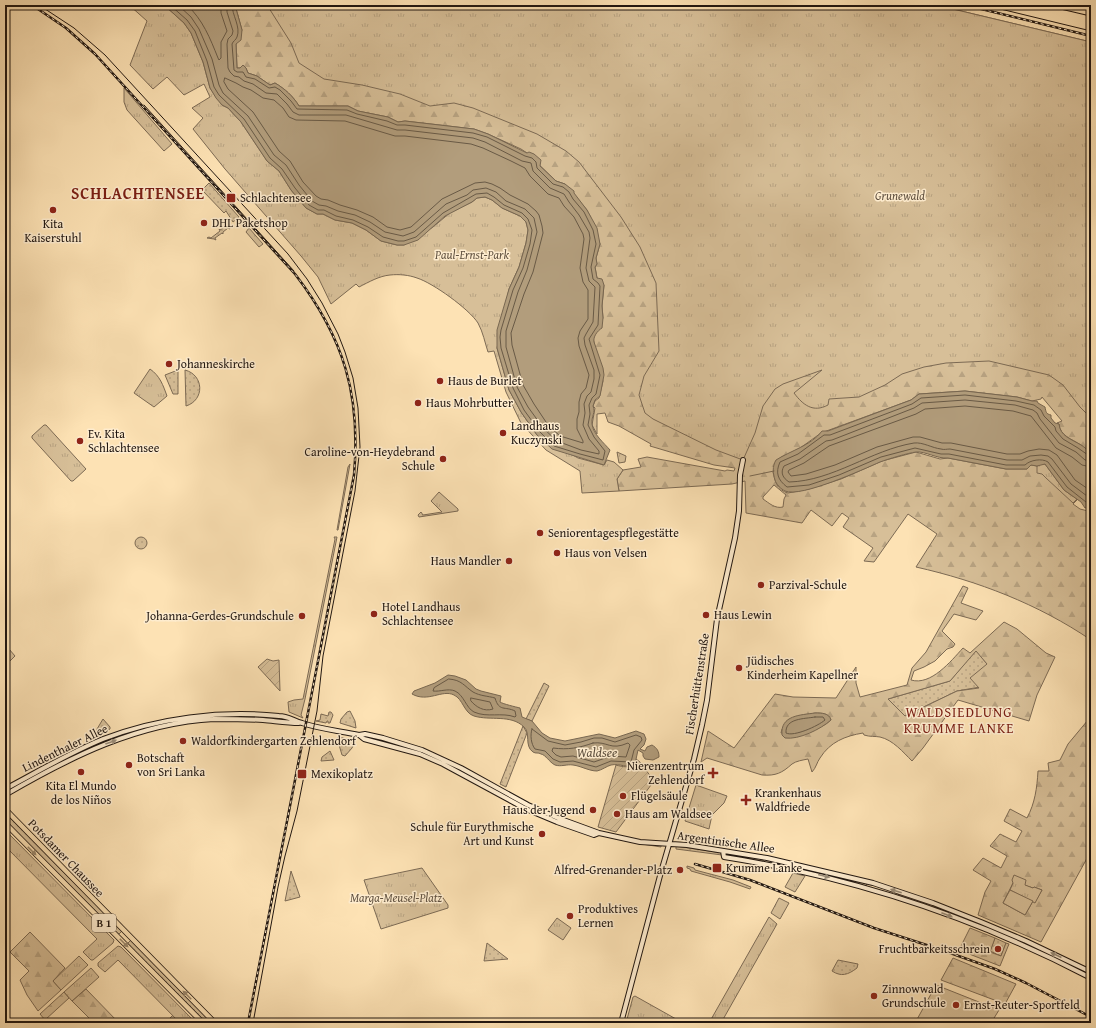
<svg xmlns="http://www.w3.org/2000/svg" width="1096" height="1028" font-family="'Gentium Book Plus',serif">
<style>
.grass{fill:url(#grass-dots);stroke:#7c6a54}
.forest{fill:url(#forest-firs);stroke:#7c6a54;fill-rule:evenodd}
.park{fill:url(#park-tufts);stroke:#7c6a54}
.garden{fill:url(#garden-furrows);stroke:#7c6a54}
.pitch{fill:#d7bf98;stroke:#7c6a54}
.water{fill:#b29d7c;stroke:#786751}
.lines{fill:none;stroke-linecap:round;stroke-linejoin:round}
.shore{stroke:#695a46;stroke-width:1}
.stream{stroke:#786751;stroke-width:1}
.secondary-casing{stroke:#201610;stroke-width:6}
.primary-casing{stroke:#201610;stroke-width:6}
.highway-casing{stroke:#201610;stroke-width:7}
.secondary{stroke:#feecce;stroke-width:4}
.primary{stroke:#fde2b4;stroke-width:4.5}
.highway{stroke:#fde2b4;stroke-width:5}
.tram{stroke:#201610;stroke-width:1}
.rail-casing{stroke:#201610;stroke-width:2.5}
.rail{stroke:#feecce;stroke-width:1;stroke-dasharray:3;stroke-linecap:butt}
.oneway{fill:#9a8c78}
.oneway2{fill:#9a866a}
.poi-dot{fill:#8f2418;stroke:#feecce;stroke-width:1.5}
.labels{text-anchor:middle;stroke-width:3;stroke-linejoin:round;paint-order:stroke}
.shield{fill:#feecce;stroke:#635649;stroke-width:1}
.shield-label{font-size:11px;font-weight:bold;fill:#201610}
.park-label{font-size:12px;font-style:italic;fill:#605140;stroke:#feecce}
.poi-label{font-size:12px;fill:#201610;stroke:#feecce;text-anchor:start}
.street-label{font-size:12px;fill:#201610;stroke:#feecce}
.water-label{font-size:13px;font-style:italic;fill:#5a4c3b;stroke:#feecce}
.quarter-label{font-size:14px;letter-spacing:1px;fill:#7a1f14;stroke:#feecce}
.district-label{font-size:16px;font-weight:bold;letter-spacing:1px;fill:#7a1f14;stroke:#feecce}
</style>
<defs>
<pattern id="grass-dots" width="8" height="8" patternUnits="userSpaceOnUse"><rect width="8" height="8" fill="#d7bf98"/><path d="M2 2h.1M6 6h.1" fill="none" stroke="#b8a382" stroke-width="1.8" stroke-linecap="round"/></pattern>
<pattern id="forest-firs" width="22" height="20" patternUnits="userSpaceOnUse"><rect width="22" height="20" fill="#d7bf98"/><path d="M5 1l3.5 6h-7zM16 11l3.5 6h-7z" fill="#b8a382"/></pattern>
<pattern id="park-tufts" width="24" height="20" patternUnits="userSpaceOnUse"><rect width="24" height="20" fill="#d7bf98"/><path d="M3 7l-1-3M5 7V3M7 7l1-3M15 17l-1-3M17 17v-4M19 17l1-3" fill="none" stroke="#b8a382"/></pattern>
<pattern id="garden-furrows" width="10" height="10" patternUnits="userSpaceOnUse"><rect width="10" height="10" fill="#d7bf98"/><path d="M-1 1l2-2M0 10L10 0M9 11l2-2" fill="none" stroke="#b8a382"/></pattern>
</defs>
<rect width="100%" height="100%" fill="#fde2b4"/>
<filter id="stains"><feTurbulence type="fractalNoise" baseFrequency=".005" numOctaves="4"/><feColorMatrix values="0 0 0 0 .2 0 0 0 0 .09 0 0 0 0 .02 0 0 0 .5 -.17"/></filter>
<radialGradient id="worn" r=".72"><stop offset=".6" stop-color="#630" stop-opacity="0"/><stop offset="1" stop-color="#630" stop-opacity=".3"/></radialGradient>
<path class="grass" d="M209,183L239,217L233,222L226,211L224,213L203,191V189Z
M225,224H226L230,229L228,228L223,232V234L222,233L215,238L216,240L214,239L207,238L209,237L211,238L220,231L219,229L220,230L226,226Z
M178,370V394H173L165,375Z
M185,370C204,375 205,400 186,406Z
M135 543a6 6 0 1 1 12 0a6 6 0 1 1-12 0Z
M976,650L987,664L980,687L957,691L905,716L888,699L950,681Z
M544,683L549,686L532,721L526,719Z
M350,711L355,721L356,728L340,723L341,719L347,712Z
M329,712H331L333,715L330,723H328V721H327L326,723L316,721L320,720L321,714L328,716Z
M229,716L278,717V720L208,719L129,734L128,732C161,723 194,718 229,716Z
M103,719L110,727V729L97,736V729Z
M523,726L527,733L506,787L500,784Z
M339,737L355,741L352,748L345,756L342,755L337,738Z
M407,747C448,761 483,784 522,804C566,826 611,841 661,845V847C620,841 581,832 543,815C510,800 480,778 446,763C433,758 419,754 406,749Z
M85,748L86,750L18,786L17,784Z
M330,751L334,760L321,761L322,757Z
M5,813L122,931L118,935L5,820Z
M676,846L722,853V855L676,849Z
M726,853L763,859V861L725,855Z
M771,860L867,883L866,886L814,872L771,863Z
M291,871L300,897L285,901Z
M899,893L962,916L1036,947L1035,949L961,918L898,896Z
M995,938L1006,943L1001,956L990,951Z
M131,940L213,1023H205L127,944Z
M487,943L508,959L484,961Z
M838,960L858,964L857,968C848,975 841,977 832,971Z"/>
<path class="forest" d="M235,5H936L1091,42V453C1088,450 1084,447 1081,445C1072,439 1060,436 1059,424L1057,423L1062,421L1042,397L1041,399L1032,401L1017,397L965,391L919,394L911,400L821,433L796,451L781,457L773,472C775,481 777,490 788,493L809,489L841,479L882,461L916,452L940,459L948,458L1006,469H1027L1031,465L1037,466L1041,464L1064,490L1077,500L1073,504L1080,509L1088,511L1091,514V640C1038,604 978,581 916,567L937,534L908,514L874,562L864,561L873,548L843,527L849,518L842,513L832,526L811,510L802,523L746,513L745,481L732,484L619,491L617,479L623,470L641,467L638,459L647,457L725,471L727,470L734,471L735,468L714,465L650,446L651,444L619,426L608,422L605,413L597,414V434L592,425L595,408L593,406L595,401L599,398L603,381L593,338L603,318L602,306L604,285L597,278L595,267L597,264L596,258L600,244L587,210L565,184L556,181L527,153L521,149L488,134L474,129L405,121L398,122L388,117L358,111L348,106H299C293,96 285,89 275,83L270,85L257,76L248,73L246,68H237L236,44L242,30ZM774,485L786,495L784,499L783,507C775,509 769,503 763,499V497Z
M963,586L968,588L961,603L983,611L976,620L954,614L942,631L955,644L953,647L947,649L935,661L924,667L914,671L911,680C931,686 951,661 963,648L970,653L1004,622L1017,629L1046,653L1055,657L1037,695L1029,721L958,700L923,748L912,761C903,752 893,740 880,737C875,736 870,737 864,735L863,733C845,736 830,742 820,758C817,762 816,768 812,772L808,759C803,760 796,761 792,764C782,773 776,776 762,775L707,758L701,762L708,731L734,748L775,694L793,697L836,698L856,667V683L860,697L907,685L912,668L926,652ZM976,651L987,664L970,678L979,688L957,691L905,716L888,699L950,681ZM815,713C821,713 829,713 831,720C819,732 798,731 781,733L782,729L799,716Z
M1091,709V851L1041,942L978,915L985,892L991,881L973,870L983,858L1001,868L1007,856L990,846L1000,834L1016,842L1022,831L1004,821L1010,809L1027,818C1035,803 1037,788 1038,771H1049L1048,763L1060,760L1068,744L1088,720ZM1013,883L1024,885L1033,888L1034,887L1042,890L1035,902L1033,901L1025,915L1003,903Z
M970,928L995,938L990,952L1001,956L1006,943L1009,944L1000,966L959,950Z
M30,932L65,968L53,981L61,990L38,1011L27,995L20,980L29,971L10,952Z
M953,958L1016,984L1005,1004L941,980Z
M86,989L119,1023H94L72,1001Z
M64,992L69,998L45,1020L40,1014Z
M173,1015L180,1023H165Z"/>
<path class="park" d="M129,5H164L184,23L191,33L203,62L210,88L222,105L228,108L241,122L267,161L279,171L291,190L306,208L317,214H323L335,220L352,223L366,230L381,241L397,245H404L433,227L451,212L472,202L477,198L485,197L492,200L502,208L520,216L526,222L528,230L526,243L519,267L509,289L497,348L509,390L521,412L537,435L578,458L604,465L607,460L614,462L623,470L617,479L619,491L582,493L580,471L546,450L521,423L506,392L494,351L488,352C485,343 483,332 478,323C469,309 433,283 417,278C409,275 399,274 390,275C379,276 369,282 359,287L356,284L331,304L318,277L301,256L225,169L193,129L203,118L192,108L210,97L204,84L184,95L167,77L153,89L130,65L147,21Z
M267,5H936L1091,42V418L1080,407L1063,385L1049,375L989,361L946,363L924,367L902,374L885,385L859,397L829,399L828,405C813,413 803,405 794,393L822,370L783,384L775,389L763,406L755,433L743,460L716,450L653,419L645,413L639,395L644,376L659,351L656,283L640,247L621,217L579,162L566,151L537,134L473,108L454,103L430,106L400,94L362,85L324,79L299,63L291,43Z
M124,88L172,144L164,151L127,110L124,102Z
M249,228L263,244L259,247L246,232Z
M150,369C160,376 163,385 167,396L154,407L134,393Z
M44,425H46L86,469L73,481H71L32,438V436Z
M617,452L626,456L625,462L619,463Z
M350,464L338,530H337L348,467Z
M1041,464H1045L1064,490L1077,499L1073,503L1046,478L1042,474L1037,473V466Z
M439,492L458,509V511L419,517L418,515L421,512L423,515L442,512L431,501Z
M334,537H337L305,699L301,715L303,718L289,712L288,702L294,700L303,699L335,539Z
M696,785L727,796L724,803L712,815L709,829L685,821Z
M5,830L114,940L113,943L93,960H91L83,952L97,939L5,846Z
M687,866L694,868L695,870L733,880L751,887L750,889L730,882L691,871L690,869L687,868Z
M422,868L448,905V908L381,929L364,880Z
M793,873L805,876L795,892L785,887Z
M1014,875L1026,880L1025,885L1033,888L1034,887L1042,890L1035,903L1010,890L1013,883L1012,880Z
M779,898L789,903L780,919L771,913Z
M769,917L777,924L721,1023H709Z
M557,918L571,928L563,940L548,930Z
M118,946L121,947L196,1023H180L118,960L105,972L98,966V963Z
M79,956L88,965L61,990L53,981Z
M91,968L99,977L72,1001L64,992Z
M635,996L676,1019L675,1023H626L633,997Z"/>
<path class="garden" d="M267,659L273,661L279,660L280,691L258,667Z
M636,759L640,762L654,781L616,832L598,827L616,765C623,767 629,768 635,764Z"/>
<path class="pitch" d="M9,649L15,656L10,661L5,656V652Z
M1010,890L1033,901L1025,915L1003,903Z
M936,985L999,1010L991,1023H915Z"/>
<path class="water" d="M164,5H235L242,30L241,40L236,44L237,68H240L243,65L246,68L248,73L257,76L270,85L275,83C285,89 293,96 299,106H348L358,111L388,117L398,122L405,121L474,129L488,134L527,153L529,152L534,154L541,160L540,166L556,181L565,184L574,191V193L587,210L597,228L600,244L596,258L597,264L595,267L597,278L602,279L604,285L602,306L603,318L602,328C597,331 593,337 594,342L603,368L604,375L600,396L595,400L593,406C596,412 591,417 592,424C593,434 604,443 610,450L604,465L552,449L537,435L521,412L509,390L497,348V330L509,289L519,267L526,243L528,230L526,222L520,216L502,208L492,200L485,197L477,198L472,202L445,216L418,240L404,245H397L381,241L366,230L352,223L335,220L323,214H317L306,208L291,190L279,171L267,161L241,122L228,108L222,105L216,98L210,88L203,62L191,33L184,23Z
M965,391L1017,397L1032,401H1037L1038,403L1045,407C1046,412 1046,414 1051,415V418L1055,423L1059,424C1060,436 1071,439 1081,445C1084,447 1088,450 1091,453V514L1088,511V507L1085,508L1081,502L1064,490L1045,464L1037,466L1031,465L1027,469H1006L948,458C937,459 925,451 916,452C908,453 888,459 880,462C864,469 801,498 785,491C781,489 776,484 775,480C773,473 772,467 776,460C790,451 812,445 822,431H828L911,400L919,394Z
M448,675L455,676L466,680L476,689L481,691L501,696L500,702C503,704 516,707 520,708L522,717L532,721L542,733L550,738L565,741L599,734L615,738L636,731L644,734L646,739L644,745L640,749L645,751L647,747L652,745C657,748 659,751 659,757L653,760L645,759L643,756V753L638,750L635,764C627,769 620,763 611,765C607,766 602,770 597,771C589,771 581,766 573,765C567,764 561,767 555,765C549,762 546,755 541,754C538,752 536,754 533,752C524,746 531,733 524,727C511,714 490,721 474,716C464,713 463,699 454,695C442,689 428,703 412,694L414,691L435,683Z
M815,713C822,713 829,713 831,720C821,729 799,740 785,738L782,735C780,715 801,715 815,713Z"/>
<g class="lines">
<path class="shore" d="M170,5L187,20L195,31L207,61L214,87L219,95L244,119L270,158L282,169L295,188L309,205L318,210H324L336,216L353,220L368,227L383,237L398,241H404L416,237L443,213L476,194L487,193L494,197L504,205L522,213L528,219L532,230L530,244L523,268L513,290L501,330L500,337L501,348L513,388L524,410L540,432L554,446L580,454L603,460L605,451L594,437L588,425L590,414L589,405L592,398L596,394L600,375L589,339L598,325L600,286L598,283L593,279L591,267L596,244L593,230L584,212L573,199L569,192L563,187L553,184L537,168L536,162L532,158L525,156L487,137L473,133L405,125H397L387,121L357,114L347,110L297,109L291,101L280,90L275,87L269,88L255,79L246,77L243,72H237L234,70L232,44C233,41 236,40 237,37C241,27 232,15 232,5
M178,5L191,17L199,29L212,59L219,85L223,93L248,116L274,155L286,165L299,185L312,201L319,205L326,206L338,211L355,215L370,222L385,232L403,236L414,232L446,204L467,195L473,190L486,188L496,192L506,201L525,209L534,218L537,232L527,270L518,292L506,331V347L517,387L528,407L544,429L557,441L581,450L599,454V451L589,439L583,425L585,413L584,404L587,396L591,392L594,379V370L585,345L584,338L586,334L593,322L595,287L589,281L586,268L590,238L589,232L579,215L569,202L564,194L550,188L533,171L531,163L522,161L485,142L473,138L405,130H397L346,115H299L293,112L287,104L277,94L266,93L253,84L244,81L239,77L234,76L230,72L228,68L227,44L228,39L232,35L233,31L227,12V5
M187,5C203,20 210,38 218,58L219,60L221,58V42L227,31L221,13V5
M225,78L236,83L243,87L251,90L263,98L274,100L283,108L289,117L296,120L345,121L395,136H405L471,144L483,148L511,161L525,168L530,176L548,194L559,198L564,206L574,217L583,234L584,239L580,268L583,282L588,290V319L580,331L578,338L579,346L589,375L586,388L581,394L579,402V412L577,419V429L583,441V443L560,436L548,425L534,404L523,385L512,345L511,333L524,294L533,272L543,233L542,226L539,215L536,211L528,204L510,195L500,188L492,184L485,182L475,183L442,199L411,227L400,230L387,227L373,217L357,210L340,205L328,200L321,199L316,196L303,182L290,161L279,151L253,112L228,89L224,82Z
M1091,456L1088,455L1078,448L1063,439L1056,431L1055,427L1044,416L1041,410L1034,405L1016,401L965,395L921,398L912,404L830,435H824L798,454L780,462C775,473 778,480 787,487L809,485L839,475L881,457L915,448L941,454H949L1006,465H1025C1030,460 1042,458 1048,462L1067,487L1091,506
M1091,461L1085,460L1076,452L1059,443L1040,419L1037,413L1033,410L1015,405L965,400L922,403L914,408L832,440L826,441L800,459L784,466C780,473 783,478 789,482C833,481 871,450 914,443C923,442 932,448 941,449C944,450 947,449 950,449L1007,460H1022L1030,456L1041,455L1048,456L1052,459L1071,484L1091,499
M1091,467L1082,465L1072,457L1056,448L1031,416L1013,411L965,406L925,409L916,414L829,446L804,463L789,470L788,472L791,476L806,474L835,465L877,447L913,437H920L942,443H951L1007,454H1020L1028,451L1039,449L1049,450L1057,455L1075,480L1091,491
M449,679C462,680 464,686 473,692C480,696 488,696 495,698C499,712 505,706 515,711L516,716L515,717C502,712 487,718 474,712C466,708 464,695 455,691C448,688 440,692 433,691L434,688Z
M471,698L490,702L493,709C484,712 476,707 471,701Z
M815,717H823L825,720C818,726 794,737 786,733C785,718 804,719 815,717Z
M532,729L548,741L565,745L581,742L594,738H602L615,742L636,735L641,737L642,740L634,750L631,762L611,761L596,767L573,761L560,762L553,759L545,751L535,749C531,744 530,735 532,729Z
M593,743C608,741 610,751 628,743L630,745L626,757L611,756L594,762L573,756L561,757L556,755L552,751L553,748C568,750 579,748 593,743Z"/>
<path class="stream" d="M750,476L774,471"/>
<defs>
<path id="secondary" d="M359,735L365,734L383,738L422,750L461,768L528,805L558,818L599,833L640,842L687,845L767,858L873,883L933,903L981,922L1026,941L1091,972
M5,789C37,772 69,753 103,739C158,718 220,710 279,716C288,716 294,721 302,723C320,729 340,731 359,735L364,739L420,754L443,764L526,809L557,822L594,835L599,833
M5,795C70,757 138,723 214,719C230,719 247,719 263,720C275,721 287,723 299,723
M723,851L724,857C852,877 976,918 1091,978
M621,1023L661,872L694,759L702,725L707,700L717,619L735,538L739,511L740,475L743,460"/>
<path id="primary" d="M5,809L215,1023
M5,823L203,1023"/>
<path id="highway" d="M1057,5L1091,13
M1085,5L1091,7"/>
</defs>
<use href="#secondary" class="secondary-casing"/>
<use href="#primary" class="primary-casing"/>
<use href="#highway" class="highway-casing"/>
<use href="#secondary" class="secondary"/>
<use href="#primary" class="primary"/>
<use href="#highway" class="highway"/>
<path class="tram" d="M39,5L74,28L105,55L288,254L307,279L322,303L338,334L345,352L353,378L358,408L360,447L355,491L323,656L317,711L297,811L285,856L278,887L253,1023
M984,5L1091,31
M144,105L294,271"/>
<defs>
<path id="rail" d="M32,5L66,28L95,54L295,274C344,338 361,395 354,475L248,1023
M965,5L1091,36
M695,864L750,880L874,928L939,949L995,969L1026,983L1091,1017"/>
</defs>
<use href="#rail" class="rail-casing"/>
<use href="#rail" class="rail"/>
</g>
<defs><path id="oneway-solid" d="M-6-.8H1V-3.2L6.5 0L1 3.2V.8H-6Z"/></defs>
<g class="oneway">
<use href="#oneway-solid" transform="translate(111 742) rotate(-20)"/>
<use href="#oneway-solid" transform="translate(824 876) rotate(14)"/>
<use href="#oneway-solid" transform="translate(896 891) rotate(-162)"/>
<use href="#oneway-solid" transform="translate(947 915) rotate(21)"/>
<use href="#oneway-solid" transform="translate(1056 955) rotate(-155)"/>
</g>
<g class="oneway2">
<use href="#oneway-solid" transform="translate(32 851) rotate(45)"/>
<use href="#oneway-solid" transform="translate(124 943) rotate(45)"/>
<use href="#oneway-solid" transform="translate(187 995) rotate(-135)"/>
</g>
<g class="poi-dot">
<rect x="226" y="193" width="10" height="10" rx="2"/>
<circle cx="53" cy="210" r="4"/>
<circle cx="204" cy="223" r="4"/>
<circle cx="169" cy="364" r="4"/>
<circle cx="440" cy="381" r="4"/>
<circle cx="418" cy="403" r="4"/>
<circle cx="503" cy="433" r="4"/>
<circle cx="80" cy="441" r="4"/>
<circle cx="443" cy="459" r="4"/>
<circle cx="540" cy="533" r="4"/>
<circle cx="557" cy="553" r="4"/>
<circle cx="509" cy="561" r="4"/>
<circle cx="761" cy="585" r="4"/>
<circle cx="374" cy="614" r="4"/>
<circle cx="706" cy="615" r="4"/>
<circle cx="302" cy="616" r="4"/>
<circle cx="739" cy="668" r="4"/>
<circle cx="183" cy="741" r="4"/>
<circle cx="129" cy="765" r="4"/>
<circle cx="81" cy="772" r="4"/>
<path d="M711 767h4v4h4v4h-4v4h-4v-4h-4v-4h4z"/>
<rect x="297" y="769" width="10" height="10" rx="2"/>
<circle cx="623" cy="796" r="4"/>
<path d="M744 794h4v4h4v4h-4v4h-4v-4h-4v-4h4z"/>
<circle cx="593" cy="810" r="4"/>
<circle cx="617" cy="814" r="4"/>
<circle cx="542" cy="834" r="4"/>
<rect x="712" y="863" width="10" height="10" rx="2"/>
<circle cx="680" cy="870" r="4"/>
<circle cx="570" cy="916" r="4"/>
<circle cx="998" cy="949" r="4"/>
<circle cx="874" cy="996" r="4"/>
<circle cx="956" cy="1005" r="4"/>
</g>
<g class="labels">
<rect class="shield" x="92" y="914" width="24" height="18" rx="3"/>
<g class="shield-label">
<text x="104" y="927">B 1</text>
</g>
<g class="park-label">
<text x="900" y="200">Grunewald</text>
<text x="472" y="259">Paul-Ernst-Park</text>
<text x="396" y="902">Marga-Meusel-Platz</text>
</g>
<g class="poi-label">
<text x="240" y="202">Schlachtensee</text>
<text x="212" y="227">DHL Paketshop</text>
<text x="53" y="228" text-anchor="middle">Kita<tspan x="53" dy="14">Kaiserstuhl</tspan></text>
<text x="177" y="368">Johanneskirche</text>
<text x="448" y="385">Haus de Burlet</text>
<text x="426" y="407">Haus Mohrbutter</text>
<text x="511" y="430">Landhaus<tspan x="511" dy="14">Kuczynski</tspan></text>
<text x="88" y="438">Ev. Kita<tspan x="88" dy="14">Schlachtensee</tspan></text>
<text x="435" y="456" text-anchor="end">Caroline-von-Heydebrand<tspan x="435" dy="14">Schule</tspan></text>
<text x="548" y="537">Seniorentagespflegestätte</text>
<text x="565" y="557">Haus von Velsen</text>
<text x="501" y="565" text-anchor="end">Haus Mandler</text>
<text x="769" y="589">Parzival-Schule</text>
<text x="382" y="611">Hotel Landhaus<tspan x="382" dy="14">Schlachtensee</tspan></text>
<text x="714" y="619">Haus Lewin</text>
<text x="294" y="620" text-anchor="end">Johanna-Gerdes-Grundschule</text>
<text x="747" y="665">Jüdisches<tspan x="747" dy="14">Kinderheim Kapellner</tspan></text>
<text x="191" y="745">Waldorfkindergarten Zehlendorf</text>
<text x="137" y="762">Botschaft<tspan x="137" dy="14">von Sri Lanka</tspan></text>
<text x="704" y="770" text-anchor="end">Nierenzentrum<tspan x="704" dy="14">Zehlendorf</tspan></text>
<text x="311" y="778">Mexikoplatz</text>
<text x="81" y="790" text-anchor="middle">Kita El Mundo<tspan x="81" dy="14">de los Niños</tspan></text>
<text x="755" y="797">Krankenhaus<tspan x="755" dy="14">Waldfriede</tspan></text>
<text x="631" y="800">Flügelsäule</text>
<text x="585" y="814" text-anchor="end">Haus der Jugend</text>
<text x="625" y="818">Haus am Waldsee</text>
<text x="534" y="831" text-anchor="end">Schule für Eurythmische<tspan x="534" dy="14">Art und Kunst</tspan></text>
<text x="726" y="872">Krumme Lanke</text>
<text x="672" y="874" text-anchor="end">Alfred-Grenander-Platz</text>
<text x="578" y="913">Produktives<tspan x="578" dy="14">Lernen</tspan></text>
<text x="990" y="953" text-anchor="end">Fruchtbarkeitsschrein</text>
<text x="882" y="993">Zinnowwald<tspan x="882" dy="14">Grundschule</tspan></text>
<text x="964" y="1009">Ernst-Reuter-Sportfeld</text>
</g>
<g class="street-label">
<text transform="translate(697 684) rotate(-81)" y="4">Fischerhüttenstraße</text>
<text transform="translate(65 748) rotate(-26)" y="4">Lindenthaler Allee</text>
<text transform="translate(726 842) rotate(8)" y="4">Argentinische Allee</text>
<text transform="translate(66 858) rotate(46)" y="4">Potsdamer Chaussee</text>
</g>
<g class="water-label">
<text x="597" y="757">Waldsee</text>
</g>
<g class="quarter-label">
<text x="959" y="717">WALDSIEDLUNG<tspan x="959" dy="16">KRUMME LANKE</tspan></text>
</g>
<g class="district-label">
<text x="138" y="199">SCHLACHTENSEE</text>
</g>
</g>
<rect width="1096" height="1028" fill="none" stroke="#fde2b4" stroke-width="20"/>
<rect x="6" y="6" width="1084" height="1016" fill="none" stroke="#201610" stroke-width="2"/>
<rect x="10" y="10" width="1076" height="1008" fill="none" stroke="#201610"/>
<rect width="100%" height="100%" filter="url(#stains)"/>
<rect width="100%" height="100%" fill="url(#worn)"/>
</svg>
